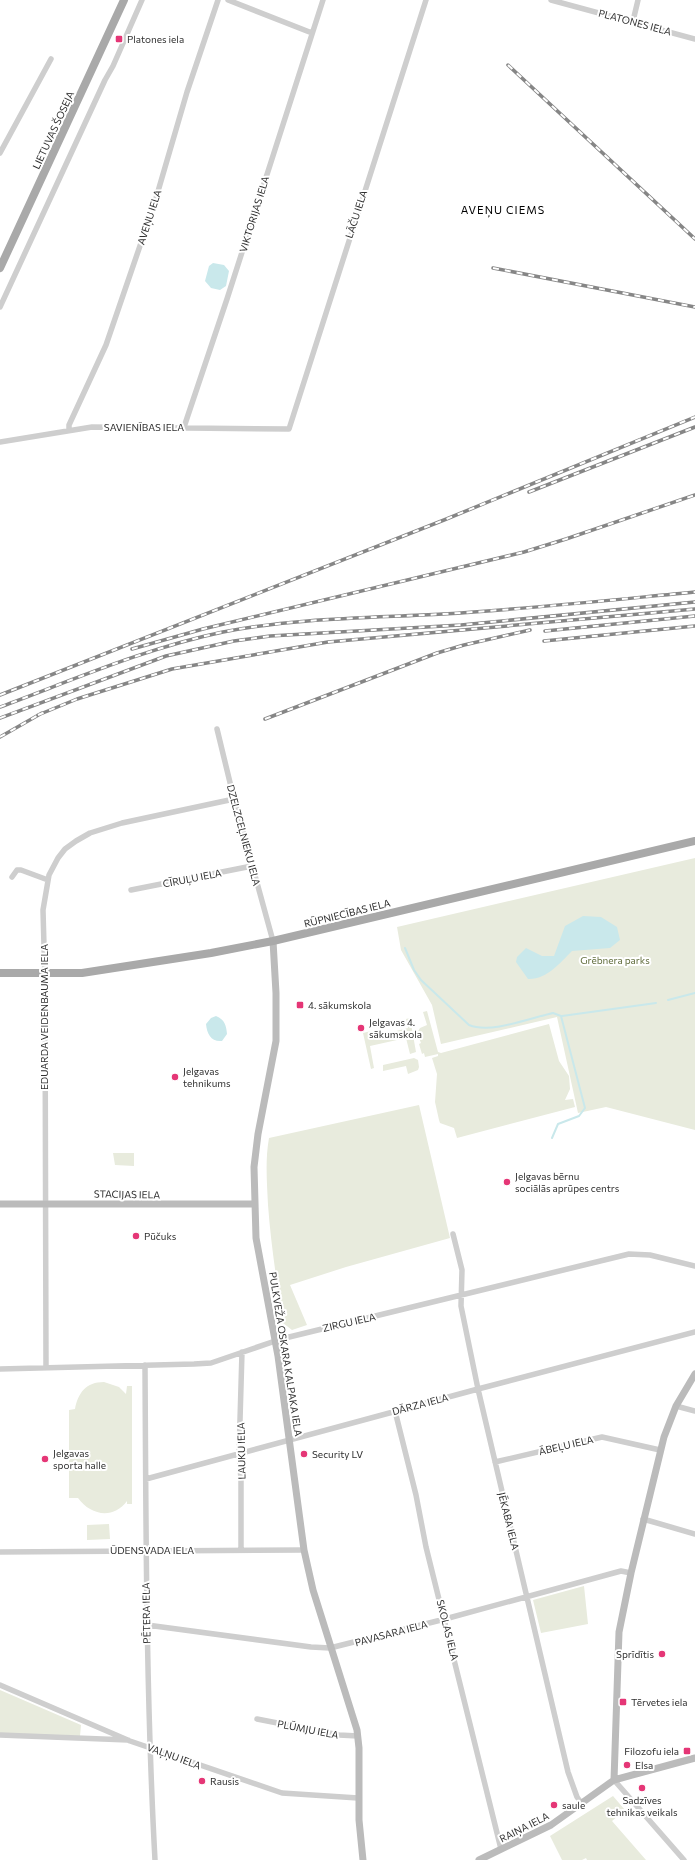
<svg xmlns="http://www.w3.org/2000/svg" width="695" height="1860" font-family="Commissioner,sans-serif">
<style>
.green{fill:#e8ebdd}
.water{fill:#c9e8eb}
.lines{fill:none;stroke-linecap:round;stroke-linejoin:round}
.stream{stroke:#c9e8eb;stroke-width:2}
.street{stroke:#cecece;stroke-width:5.5}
.secondary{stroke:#bbb;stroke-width:7}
.primary{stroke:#a9a9a9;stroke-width:8}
.rail-casing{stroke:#868686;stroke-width:3.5}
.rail{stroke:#fff;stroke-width:2;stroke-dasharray:6;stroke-linecap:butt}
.poi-dot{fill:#e53676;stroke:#fff;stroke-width:1.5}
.labels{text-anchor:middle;stroke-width:4;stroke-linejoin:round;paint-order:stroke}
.street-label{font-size:10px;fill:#313131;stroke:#fff}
.poi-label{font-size:10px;fill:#313131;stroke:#fff;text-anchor:start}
.park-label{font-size:10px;fill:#626e3e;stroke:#fff}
.neighbourhood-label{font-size:11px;letter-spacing:1px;fill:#000;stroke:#fff}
</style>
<rect width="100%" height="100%" fill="#fff"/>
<path class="green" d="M695,858V1130L606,1107L578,1113L557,1017L441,1044L432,1005L401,950L397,927Z
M427,1011L438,1052L441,1053L549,1024L559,1061L569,1076L570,1089L565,1100L573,1099L575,1107L457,1138L454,1128L440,1123L439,1120L435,1102L437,1074L432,1058L438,1056V1054L425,1057L424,1053L422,1054L419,1044L421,1043L417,1033L420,1028L427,1025L423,1012Z
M410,1018L416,1052L410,1054L406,1038L370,1046L374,1068L371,1069L363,1033L371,1031L373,1037L408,1028L406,1019Z
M414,1058L418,1060L419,1067L418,1070L408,1074L406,1066L383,1071V1065Z
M419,1105L450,1238L346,1267L290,1285L307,1325L292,1330L283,1323C277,1284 271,1245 268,1205C267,1183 265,1160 269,1138Z
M113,1153H134V1166L115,1165Z
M104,1382L119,1387L126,1394L127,1386H132V1504H127V1501C113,1520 90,1515 78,1498H69V1410L75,1409C78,1393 86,1382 104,1382Z
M109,1524L110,1539L87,1540V1525Z
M584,1586L588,1624L541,1633L533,1600Z
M0,1690L81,1725L80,1736L0,1734Z
M613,1796L625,1810L612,1821L646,1860H587L586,1858L582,1860H562L550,1836Z"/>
<path class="water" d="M213,263L224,265L229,271L226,286L220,290L211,288L205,281L209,266Z
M583,916L601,917L617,927L620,940L610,948L572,951C560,963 546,980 528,979L516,962L517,957L526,948L542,956H554L565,926Z
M216,1016C225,1020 226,1025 227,1034L222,1041C211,1042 207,1034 206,1024L211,1018Z"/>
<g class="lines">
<path class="stream" d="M405,948L414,970L421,980L469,1025C491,1034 530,1018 553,1013L561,1016L585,1108L579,1116L558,1124L552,1138
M668,1000L695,993
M562,1016L656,1003"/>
<path class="street" d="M228,0L312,33
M551,0L695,39
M633,21L638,0
M0,153L51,59
M0,307L105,80L113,66L142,0
M184,427L227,299L323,0
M69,430V425L106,345L154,205L187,92L218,0
M0,442L92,427L289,429L426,0
M217,729L234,799L273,941
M12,877L17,870H21L48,880
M131,890L252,866
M453,1234L462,1270L461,1306L478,1389L568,1772L577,1797L582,1804
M145,1365C146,1530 146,1695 155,1860
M46,1368L45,982L43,910L49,875L58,858L65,849L76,841L90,833L122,823L234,799
M0,1369L194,1364L211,1363L281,1339L629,1254L650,1255L695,1266
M676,1406L695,1411
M395,1411L416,1495L426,1547L501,1849
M495,1462L602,1437L660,1450
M146,1479L478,1389L695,1332
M643,1519L695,1534
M241,1550V1479L239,1454L242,1352
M0,1552L304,1550
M147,1625L311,1647L330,1648L445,1619L621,1571L631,1573
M0,1685L130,1741L282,1793L358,1798
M257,1719L339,1735L358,1736
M0,1735L128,1740
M614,1780L684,1860"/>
<path class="secondary" d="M273,941L276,993V1041L258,1134L254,1167L256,1238L278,1356L304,1550L313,1590L357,1730L359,1748V1820L363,1860
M0,1204H255
M614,1780L619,1632L631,1573L664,1437L676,1406L695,1374
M479,1860L551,1825L614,1780L695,1758"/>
<path class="primary" d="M0,268L124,0
M0,973H82L211,953L273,941L695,841"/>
<defs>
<path id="rail" d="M508,65L695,239
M493,268L695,307
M529,492L695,427
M545,631L695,616
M544,641L695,626
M132,649L203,629L524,552L566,539L695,495
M0,695L444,520L695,417
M0,707C73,680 146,648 223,632C295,618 370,618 443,614C527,609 611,600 695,592
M38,715L77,699L172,669L328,642L695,609
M0,718L166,656L234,641L270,636L461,625L695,602
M265,719L437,653L464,645L530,630
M0,737L42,713"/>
</defs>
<use href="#rail" class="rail-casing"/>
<use href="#rail" class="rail"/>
</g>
<g class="poi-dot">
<rect x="115" y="35" width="8" height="8" rx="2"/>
<rect x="296" y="1001" width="8" height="8" rx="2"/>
<circle cx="361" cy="1028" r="4"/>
<circle cx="175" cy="1077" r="4"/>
<circle cx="507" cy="1182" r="4"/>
<circle cx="136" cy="1236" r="4"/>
<circle cx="304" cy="1454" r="4"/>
<circle cx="45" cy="1459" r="4"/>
<circle cx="662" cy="1654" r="4"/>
<rect x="619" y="1698" width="8" height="8" rx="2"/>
<rect x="683" y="1747" width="8" height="8" rx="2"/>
<circle cx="627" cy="1765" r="4"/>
<circle cx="202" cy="1781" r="4"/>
<circle cx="642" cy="1788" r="4"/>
<circle cx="554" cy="1805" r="4"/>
</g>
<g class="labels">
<g class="street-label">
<text transform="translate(635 22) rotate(15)" y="4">PLATONES IELA</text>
<text transform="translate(53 130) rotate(-65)" y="4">LIETUVAS ŠOSEJA</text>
<text transform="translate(254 214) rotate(-73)" y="4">VIKTORIJAS IELA</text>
<text transform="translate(356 214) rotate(-72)" y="4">LĀČU IELA</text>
<text transform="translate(149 217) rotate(-72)" y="4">AVEŅU IELA</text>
<text x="144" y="431">SAVIENĪBAS IELA</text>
<text transform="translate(244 835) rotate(75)" y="4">DZELZCEĻNIEKU IELA</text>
<text transform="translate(192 878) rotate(-11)" y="4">CĪRUĻU IELA</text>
<text transform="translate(347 913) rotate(-14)" y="4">RŪPNIECĪBAS IELA</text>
<text transform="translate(44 1017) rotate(-90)" y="4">EDUARDA VEIDENBAUMA IELA</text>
<text transform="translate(127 1194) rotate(1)" y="4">STACIJAS IELA</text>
<text transform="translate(349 1322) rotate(-13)" y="4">ZIRGU IELA</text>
<text transform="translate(286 1354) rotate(81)" y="4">PULKVEŽA OSKARA KALPAKA IELA</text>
<text transform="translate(420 1404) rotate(-15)" y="4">DĀRZA IELA</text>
<text transform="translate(566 1445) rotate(-13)" y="4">ĀBEĻU IELA</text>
<text transform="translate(241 1451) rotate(-91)" y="4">LAUKU IELA</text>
<text transform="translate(509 1521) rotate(76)" y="4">JĒKABA IELA</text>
<text x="152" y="1554">ŪDENSVADA IELA</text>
<text transform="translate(146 1613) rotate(-91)" y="4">PĒTERA IELA</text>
<text transform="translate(448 1630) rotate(76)" y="4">SKOLAS IELA</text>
<text transform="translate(391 1633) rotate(-15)" y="4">PAVASARA IELA</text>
<text transform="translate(308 1729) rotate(11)" y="4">PLŪMJU IELA</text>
<text transform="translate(174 1756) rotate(20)" y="4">VAĻŅU IELA</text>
<text transform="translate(524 1827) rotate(-27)" y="4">RAIŅA IELA</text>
</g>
<g class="poi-label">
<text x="127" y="43">Platones iela</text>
<text x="308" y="1009">4. sākumskola</text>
<text x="369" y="1026">Jelgavas 4.<tspan x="369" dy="12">sākumskola</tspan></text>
<text x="183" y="1075">Jelgavas<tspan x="183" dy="12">tehnikums</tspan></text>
<text x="515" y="1180">Jelgavas bērnu<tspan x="515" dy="12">sociālās aprūpes centrs</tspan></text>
<text x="144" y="1240">Pūčuks</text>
<text x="53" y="1457">Jelgavas<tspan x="53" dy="12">sporta halle</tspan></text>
<text x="312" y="1458">Security LV</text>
<text x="654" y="1658" text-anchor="end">Sprīdītis</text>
<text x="631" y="1706">Tērvetes iela</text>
<text x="679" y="1755" text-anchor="end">Filozofu iela</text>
<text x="635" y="1769">Elsa</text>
<text x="210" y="1785">Rausis</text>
<text x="642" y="1804" text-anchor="middle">Sadzīves<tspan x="642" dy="12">tehnikas veikals</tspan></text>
<text x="562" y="1809">saule</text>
</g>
<g class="park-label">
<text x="615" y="964">Grēbnera parks</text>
</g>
<g class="neighbourhood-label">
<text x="503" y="214">AVEŅU CIEMS</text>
</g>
</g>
</svg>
